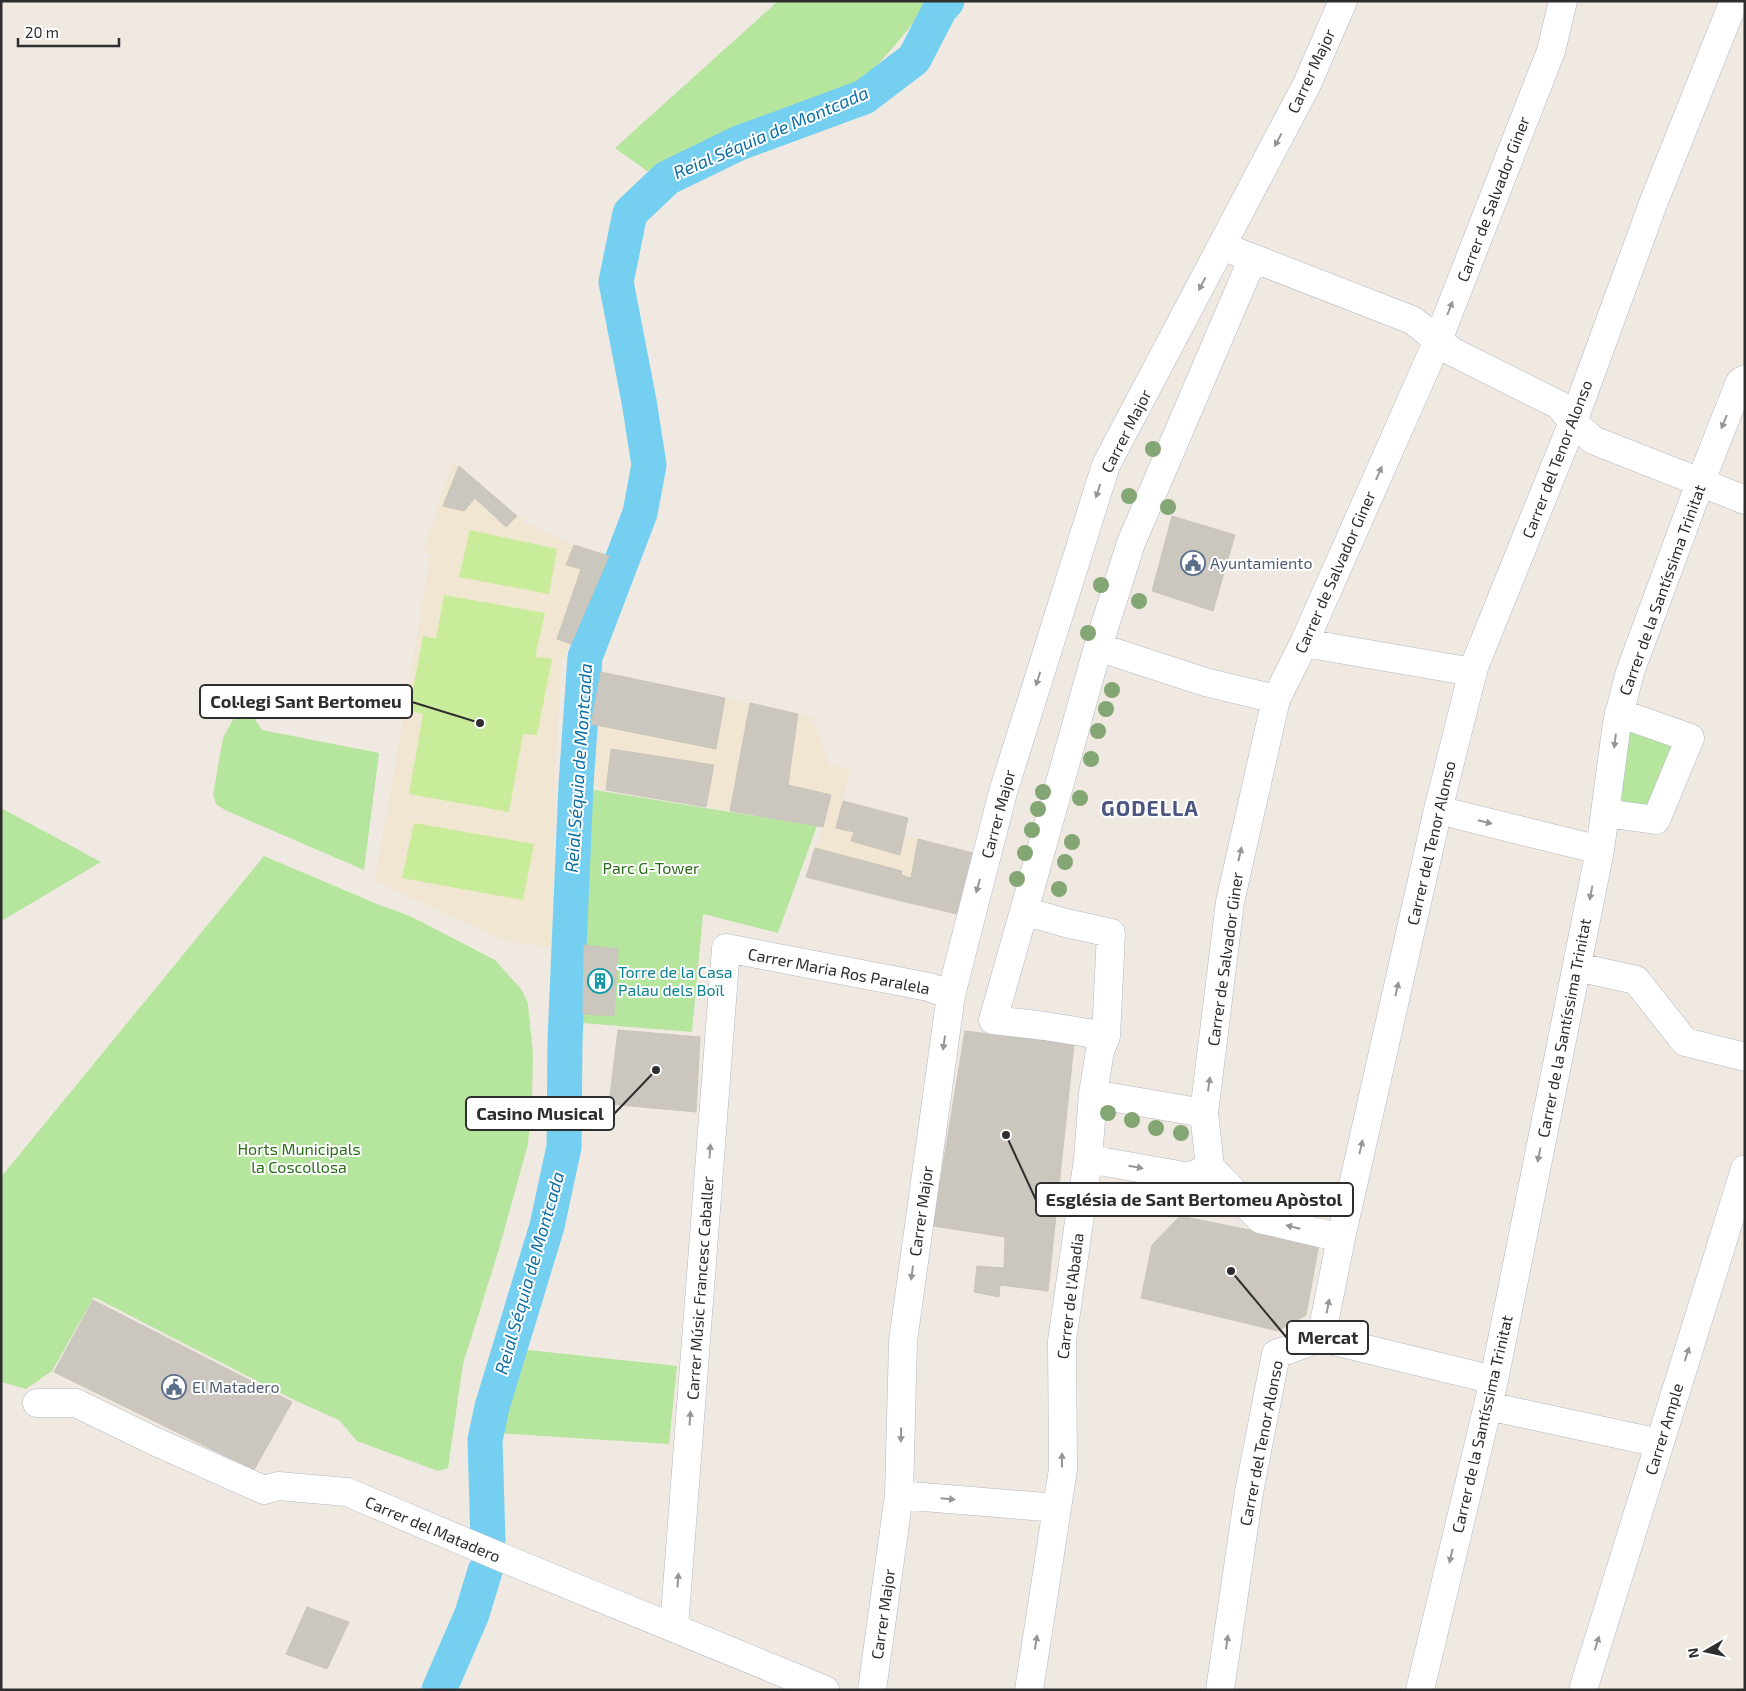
<svg xmlns="http://www.w3.org/2000/svg" width="1746" height="1691" font-family="'Exo 2',sans-serif">
<style>
.education{fill:#f0e6d1}
.green{fill:#b6e59e}
.pitch{fill:#c9ec9a}
.lines{fill:none;stroke-linecap:round;stroke-linejoin:round}
.canal{stroke:#75cff0;stroke-width:35}
.building{fill:#cbc7bf;stroke:#cbc5ba}
.minor-casing{stroke:#b4b7c1;stroke-width:29}
.minor{stroke:#fff;stroke-width:28}
.tree{fill:#84a574}
.oneway{fill:#969696}
.labels{text-anchor:middle;stroke-width:4;stroke-linejoin:round;paint-order:stroke}
.street-label{font-size:16px;fill:#2e2e2e;stroke:#fff}
.service-label{font-size:16px;fill:#4e5e75;stroke:#fff;text-anchor:start}
.park-label{font-size:16px;fill:#2c6e1b;stroke:#fff}
.culture-label{font-size:16px;fill:#0d838f;stroke:#fff;text-anchor:start}
.water-label{font-size:18px;font-style:italic;fill:#0d6fa3;stroke:#fff}
.district-label{font-size:21px;font-weight:bold;letter-spacing:1px;fill:#4d5680;stroke:#fff}
.leader{fill:none;stroke:#2e2e2e;stroke-width:2}
.callout-dot{fill:#2e2e2e;stroke:#fff;stroke-width:2}
.callout{fill:#fff;stroke:#2e2e2e;stroke-width:2}
.callout-label{font-size:18px;text-anchor:middle;font-weight:bold;fill:#2e2e2e}
</style>
<rect width="100%" height="100%" fill="#efe9e1"/>
<path class="education" d="M453,462L528,524L574,545L609,556L561,664L556,767L551,947L507,942L375,881L431,554L423,552Z
M601,672L812,717L829,765L850,768L843,801L908,818L905,836L973,853L957,914L893,899L806,877L822,827L586,786L591,724Z"/>
<path class="green" d="M778,1H931C905,32 881,67 848,90C821,109 788,110 758,121C720,134 684,154 647,171L615,148Z
M243,701L262,730L379,753L364,870L225,810L216,804L213,795L223,738Z
M1626,709L1686,734L1648,816L1612,806Z
M583,788L817,826L778,933L703,914L692,1032L582,1023Z
M1,808L101,862L3,920L1,919Z
M264,856L377,904L410,916L495,960L522,990L528,1004L533,1054L532,1100L528,1144L499,1249L463,1364L448,1468L438,1471L357,1441L339,1420L294,1400L94,1297L52,1371L26,1389L1,1382V1177Z
M519,1349L677,1366L669,1444L495,1433Z"/>
<path class="pitch" d="M470,530L557,549L549,594L459,577Z
M444,595L545,613L535,657L552,659L537,735L523,734L509,812L409,794L423,714L409,710L423,636L436,639Z
M414,823L534,844L523,900L402,878Z"/>
<g class="lines">
<path class="canal" d="M488,1541L485,1440L492,1407L547,1226L564,1147L565,1041L576,785L585,657L640,513L649,465L639,401L616,282L630,213L667,178L739,143L864,97L914,59L940,9L947,1
M439,1690L472,1614L485,1571"/>
</g>
<path class="building" d="M459,466L517,516L506,527L475,498L464,511L443,506Z
M1172,516L1235,535L1213,611L1152,591Z
M574,545L609,556L571,644L557,639L581,569L566,565Z
M601,672L725,698L716,749L591,724Z
M750,703L798,714L788,785L831,795L823,827L730,811Z
M611,749L714,765L706,807L606,790Z
M843,801L908,818L900,855L851,841L854,832L836,828Z
M918,839L973,853L957,914L893,899L806,877L815,848L902,871L901,875L911,878Z
M584,945L618,949L614,1016L583,1014Z
M618,1030L700,1037L696,1112L609,1104Z
M965,1031L1074,1044L1048,1291L1000,1285L999,1297L974,1292L977,1266L1004,1268L1005,1237L933,1226Z
M1180,1216L1319,1244L1306,1315L1278,1331L1141,1298L1152,1245Z
M93,1300L292,1402L254,1470L54,1372Z
M307,1607L349,1622L327,1669L286,1654Z"/>
<g class="lines">
<defs>
<path id="minor" d="M1237,252L1412,320L1453,352L1559,405L1573,422L1593,440L1745,500
M1304,643L1473,672
M1098,647L1205,682L1276,699
M1438,810L1600,850
M1605,813L1656,820L1690,738L1619,713
M1024,911L1098,647L1131,543L1253,258
M1577,967L1636,980L1685,1042L1745,1057
M1093,1094L1204,1113
M1088,1159L1190,1177L1210,1167
M1210,1167L1204,1113L1230,902L1276,699L1304,643L1438,340L1551,51L1563,1
M1210,1167L1260,1219L1341,1238
M1321,1338L1494,1380
M37,1403H76L154,1441L264,1490L278,1486L347,1492L503,1558L825,1690
M1488,1406L1659,1443
M899,1495L1057,1508
M674,1628L726,948L929,987L951,995
M872,1690L899,1495L903,1341L951,995L1003,792L1106,465L1307,84L1343,1
M1029,1690L1063,1469L1062,1341L1088,1159L1093,1094L1100,1051L1106,1036L1111,933L1066,923L1024,911L993,1020L1045,1026L1106,1036
M1220,1690L1249,1492L1276,1354L1321,1338L1341,1238L1437,814L1474,667L1573,422L1654,201L1734,1
M1420,1690L1494,1380L1600,850L1617,723L1630,672L1700,483L1740,382L1745,379
M1583,1690L1745,1169"/>
</defs>
<use href="#minor" class="minor-casing"/>
<use href="#minor" class="minor"/>
</g>
<g class="tree">
<circle cx="1153" cy="449" r="8"/>
<circle cx="1129" cy="496" r="8"/>
<circle cx="1168" cy="507" r="8"/>
<circle cx="1101" cy="585" r="8"/>
<circle cx="1139" cy="601" r="8"/>
<circle cx="1088" cy="633" r="8"/>
<circle cx="1112" cy="690" r="8"/>
<circle cx="1106" cy="709" r="8"/>
<circle cx="1098" cy="731" r="8"/>
<circle cx="1091" cy="759" r="8"/>
<circle cx="1043" cy="792" r="8"/>
<circle cx="1080" cy="798" r="8"/>
<circle cx="1038" cy="809" r="8"/>
<circle cx="1032" cy="830" r="8"/>
<circle cx="1072" cy="842" r="8"/>
<circle cx="1025" cy="853" r="8"/>
<circle cx="1065" cy="862" r="8"/>
<circle cx="1017" cy="879" r="8"/>
<circle cx="1059" cy="889" r="8"/>
<circle cx="1108" cy="1113" r="8"/>
<circle cx="1132" cy="1120" r="8"/>
<circle cx="1156" cy="1128" r="8"/>
<circle cx="1181" cy="1133" r="8"/>
</g>
<defs><path id="oneway-solid" d="M-6-.8H1V-3.2L6.5 0L1 3.2V.8H-6Z" transform="scale(1.25)"/></defs>
<g class="oneway">
<use href="#oneway-solid" transform="translate(1278 140) rotate(118)"/>
<use href="#oneway-solid" transform="translate(1202 284) rotate(118)"/>
<use href="#oneway-solid" transform="translate(1450 308) rotate(-69)"/>
<use href="#oneway-solid" transform="translate(1724 422) rotate(112)"/>
<use href="#oneway-solid" transform="translate(1379 473) rotate(-66)"/>
<use href="#oneway-solid" transform="translate(1098 491) rotate(108)"/>
<use href="#oneway-solid" transform="translate(1038 679) rotate(107)"/>
<use href="#oneway-solid" transform="translate(1615 741) rotate(97)"/>
<use href="#oneway-solid" transform="translate(1485 822) rotate(14)"/>
<use href="#oneway-solid" transform="translate(1240 854) rotate(-77)"/>
<use href="#oneway-solid" transform="translate(978 886) rotate(105)"/>
<use href="#oneway-solid" transform="translate(1591 893) rotate(101)"/>
<use href="#oneway-solid" transform="translate(1397 989) rotate(-77)"/>
<use href="#oneway-solid" transform="translate(944 1043) rotate(98)"/>
<use href="#oneway-solid" transform="translate(1209 1084) rotate(-82)"/>
<use href="#oneway-solid" transform="translate(1361 1147) rotate(-77)"/>
<use href="#oneway-solid" transform="translate(710 1151) rotate(-86)"/>
<use href="#oneway-solid" transform="translate(1539 1155) rotate(101)"/>
<use href="#oneway-solid" transform="translate(1136 1167) rotate(10)"/>
<use href="#oneway-solid" transform="translate(1293 1227) rotate(-166)"/>
<use href="#oneway-solid" transform="translate(912 1273) rotate(98)"/>
<use href="#oneway-solid" transform="translate(1328 1306) rotate(-79)"/>
<use href="#oneway-solid" transform="translate(1687 1354) rotate(-73)"/>
<use href="#oneway-solid" transform="translate(690 1418) rotate(-86)"/>
<use href="#oneway-solid" transform="translate(901 1435) rotate(91)"/>
<use href="#oneway-solid" transform="translate(1062 1460) rotate(-90)"/>
<use href="#oneway-solid" transform="translate(948 1499) rotate(5)"/>
<use href="#oneway-solid" transform="translate(1451 1556) rotate(103)"/>
<use href="#oneway-solid" transform="translate(678 1580) rotate(-86)"/>
<use href="#oneway-solid" transform="translate(1036 1642) rotate(-81)"/>
<use href="#oneway-solid" transform="translate(1227 1642) rotate(-82)"/>
<use href="#oneway-solid" transform="translate(1597 1643) rotate(-73)"/>
</g>
<defs>
<symbol id="civic-ring" viewBox="-11 -11 22 22"><circle r="9.5" fill="#fff" stroke="#5c6f8a" stroke-width="1.5"/><path d="M-.6-6.5H3V-4.5H.6V-3L4-1V1h2V6H-6V1h2V-1L-.6-3ZM-1.2 2.5V6h2.4V2.5Z" fill="#5c6f8a"/></symbol>
<symbol id="building-ring" viewBox="-11 -11 22 22"><circle r="9.5" fill="#fff" stroke="#0f9aa8" stroke-width="1.5"/><path d="M-4-6H4V6H1V3H-1V6H-4ZM-2.5-4.3h1.7v1.8h-1.7ZM.8-4.3h1.7v1.8H.8ZM-2.5-1h1.7V.8h-1.7ZM.8-1h1.7V.8H.8Z" fill="#0f9aa8"/></symbol>
</defs>
<g fill-rule="evenodd">
<use href="#civic-ring" x="1179" y="549" width="28" height="28"/>
<use href="#building-ring" x="586" y="967" width="28" height="28"/>
<use href="#civic-ring" x="160" y="1373" width="28" height="28"/>
</g>
<g class="labels">
<g class="street-label">
<text transform="translate(1311 71) rotate(-65)" y="6">Carrer Major</text>
<text transform="translate(1493 199) rotate(-69)" y="6">Carrer de Salvador Giner</text>
<text transform="translate(1126 431) rotate(-63)" y="6">Carrer Major</text>
<text transform="translate(1557 459) rotate(-69)" y="6">Carrer del Tenor Alonso</text>
<text transform="translate(1335 572) rotate(-66)" y="6">Carrer de Salvador Giner</text>
<text transform="translate(1662 590) rotate(-70)" y="6">Carrer de la Santíssima Trinitat</text>
<text transform="translate(998 814) rotate(-75)" y="6">Carrer Major</text>
<text transform="translate(1431 843) rotate(-77)" y="6">Carrer del Tenor Alonso</text>
<text transform="translate(1225 959) rotate(-82)" y="6">Carrer de Salvador Giner</text>
<text transform="translate(839 971) rotate(11)" y="6">Carrer Maria Ros Paralela</text>
<text transform="translate(1564 1028) rotate(-79)" y="6">Carrer de la Santíssima Trinitat</text>
<text transform="translate(921 1211) rotate(-82)" y="6">Carrer Major</text>
<text transform="translate(700 1288) rotate(-86)" y="6">Carrer Músic Francesc Caballer</text>
<text transform="translate(1070 1296) rotate(-83)" y="6">Carrer de l'Abadia</text>
<text transform="translate(1482 1424) rotate(-77)" y="6">Carrer de la Santíssima Trinitat</text>
<text transform="translate(1664 1429) rotate(-73)" y="6">Carrer Ample</text>
<text transform="translate(1261 1443) rotate(-79)" y="6">Carrer del Tenor Alonso</text>
<text transform="translate(433 1529) rotate(23)" y="6">Carrer del Matadero</text>
<text transform="translate(883 1614) rotate(-82)" y="6">Carrer Major</text>
</g>
<g class="service-label">
<text x="1210" y="569">Ayuntamiento</text>
<text x="192" y="1393">El Matadero</text>
</g>
<g class="park-label">
<text x="651" y="874">Parc G-Tower</text>
<text x="299" y="1155">Horts Municipals<tspan x="299" dy="18">la Coscollosa</tspan></text>
</g>
<g class="culture-label">
<text x="618" y="978">Torre de la Casa<tspan x="618" dy="18">Palau dels Boïl</tspan></text>
</g>
<g class="water-label">
<text transform="translate(771 133) rotate(-23)" y="6">Reial Séquia de Montcada</text>
<text transform="translate(579 768) rotate(-86)" y="6">Reial Séquia de Montcada</text>
<text transform="translate(530 1273) rotate(-74)" y="6">Reial Séquia de Montcada</text>
</g>
<g class="district-label">
<text x="1150" y="816">GODELLA</text>
</g>
</g>
<path class="leader" d="M480 723L412 702M656 1070L614 1114M1006 1135L1036 1200M1231 1271L1287 1338"/>
<g class="callout-dot">
<circle cx="480" cy="723" r="5"/>
<circle cx="656" cy="1070" r="5"/>
<circle cx="1006" cy="1135" r="5"/>
<circle cx="1231" cy="1271" r="5"/>
</g>
<g class="callout">
<rect x="200" y="685" width="212" height="33" rx="5"/>
<rect x="466" y="1097" width="148" height="33" rx="5"/>
<rect x="1036" y="1183" width="317" height="33" rx="5"/>
<rect x="1287" y="1321" width="81" height="33" rx="5"/>
</g>
<g class="callout-label">
<text x="306" y="708">Col·legi Sant Bertomeu</text>
<text x="540" y="1120">Casino Musical</text>
<text x="1194" y="1206">Església de Sant Bertomeu Apòstol</text>
<text x="1328" y="1344">Mercat</text>
</g>
<rect width="1746" height="1691" fill="none" stroke="#2e2e2e" stroke-width="5"/>
<g transform="translate(1706 1651) rotate(261)" stroke="#ffffff" stroke-width="4" paint-order="stroke">
<path d="M0-4L9 19L0 12L-9 19Z" fill="#2e2e2e"/>
<text y="-8" font-size="14" font-weight="bold" text-anchor="middle" fill="#2e2e2e">N</text>
</g>
<path d="M18 38v8h101v-8" fill="none" stroke="#2e2e2e" stroke-width="2.5"/>
<text x="25" y="38" font-size="15" fill="#2e2e2e" stroke="#ffffff" stroke-width="4" paint-order="stroke">20 m</text>
</svg>
